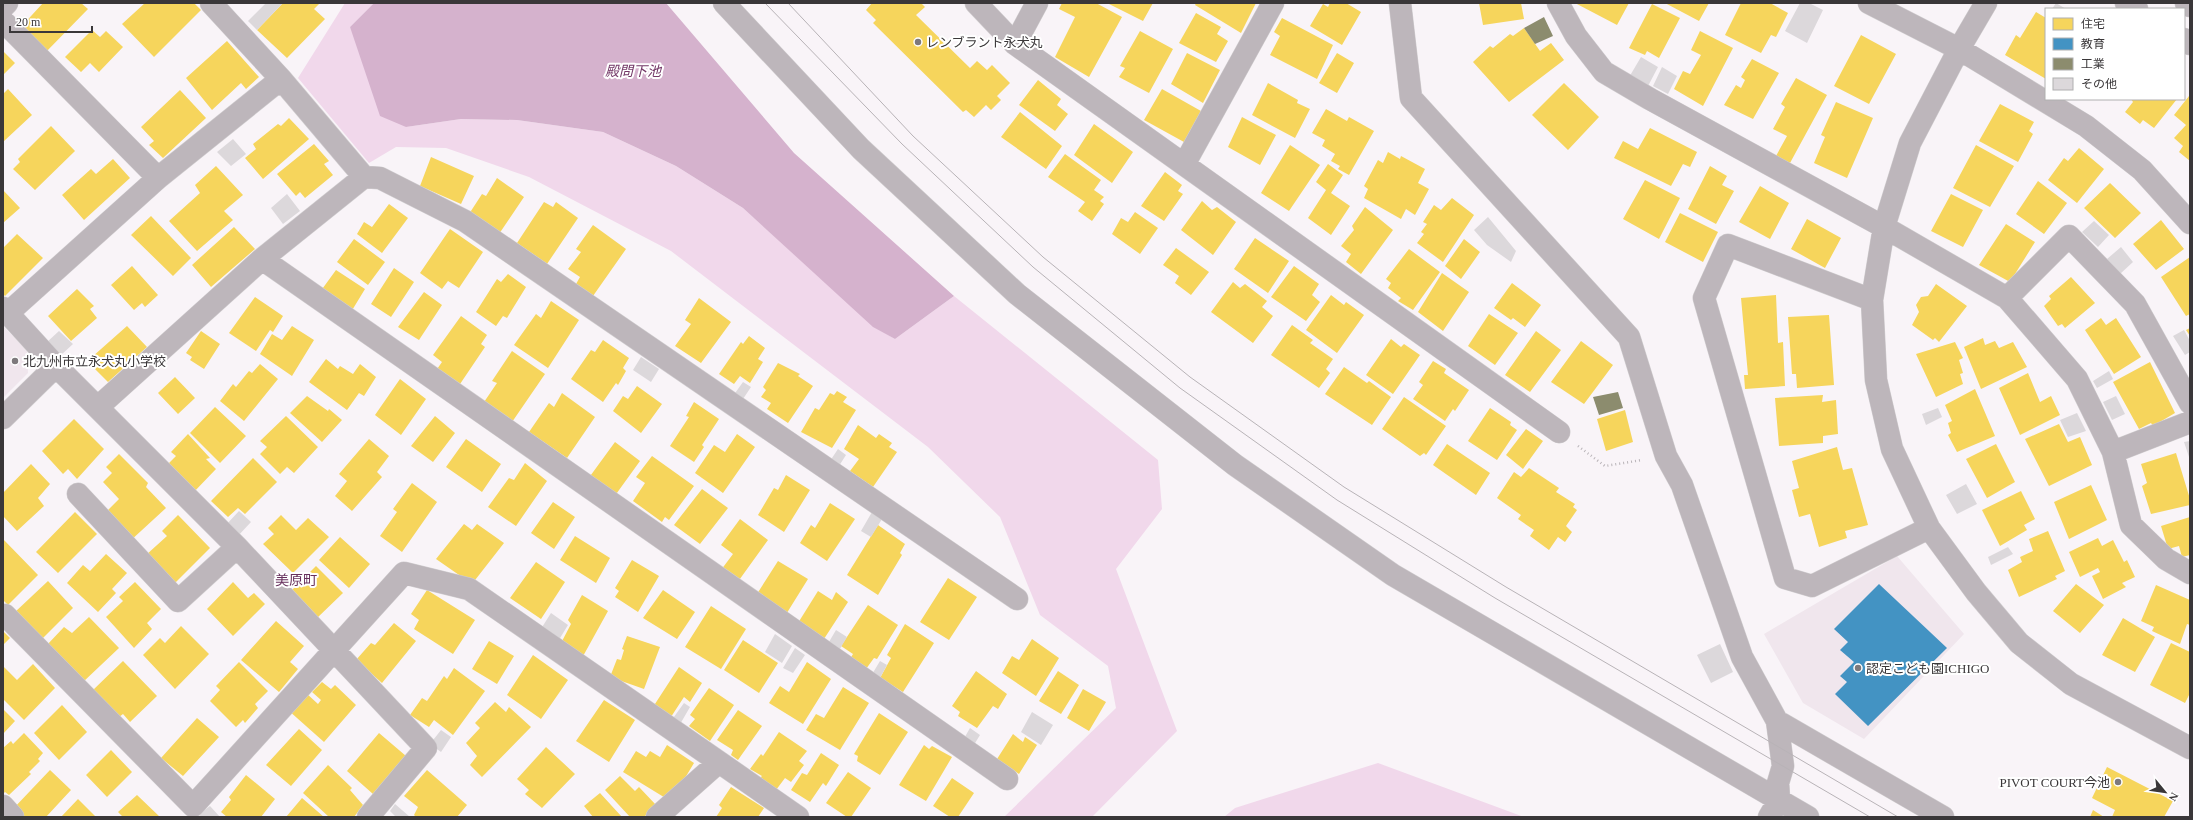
<svg xmlns="http://www.w3.org/2000/svg" width="2193" height="820" font-family="'Times New Roman','Noto Sans JP',serif">
<style>
.built{fill:#f0e6ed}
.green{fill:#f1d8eb}
.water{fill:#d5b2cd}
.homes{fill:#f6d55c}
.schools{fill:#4393c3}
.industry{fill:#8c8c6e}
.building{fill:#dcd8db}
.lines{fill:none;stroke-linecap:round;stroke-linejoin:round}
.minor-casing{stroke:#d2cfd1;stroke-width:23}
.path{stroke:#b9b4b8;stroke-width:2.5;stroke-dasharray:1 3;stroke-linecap:butt}
.minor{stroke:#bdb6bb;stroke-width:22}
.tram{stroke:#b8b3b7;stroke-width:1}
.poi-dot{fill:#7d797c;stroke:#fff;stroke-width:1.5}
.labels{text-anchor:middle;stroke-width:4;stroke-linejoin:round;paint-order:stroke}
.poi-label{font-size:13px;fill:#3a3739;stroke:#fff;text-anchor:start}
.water-label{font-size:14px;font-style:italic;fill:#733867;stroke:#fff}
.neighbourhood-label{font-size:14px;fill:#67305d;stroke:#fff}
</style>
<rect width="100%" height="100%" fill="#f9f4f8"/>
<path class="built" d="M3,326L27,350L28,373L3,398Z
M1897,556L1964,634L1864,739L1803,703L1764,634Z"/>
<path class="green" d="M345,3H374L350,27L406,127L461,119L517,120L603,132L676,166L743,208L873,326L895,339L954,296L1158,460L1162,509L1116,569L1177,731L1092,817H1004L1116,708L1108,666L1040,615L1000,517L928,447L671,251L529,177L446,148L396,147L369,163L298,78Z
M1378,763L1524,817H1224L1235,808Z"/>
<path class="water" d="M374,3H666L794,153L954,296L895,339L873,327L743,208L676,166L603,132L517,120L461,119L406,127L380,116L350,27Z"/>
<path class="homes" d="M43,3H81L88,9L45,53L20,28Z
M145,3H194L201,10L154,57L122,24Z
M280,3H320L314,9L325,19L287,58L257,30L282,4Z
M872,3H921L925,7L916,15L970,68L977,61L987,70L992,65L1010,83L997,96L1001,100L991,110L986,105L974,117L966,110L963,112L873,23L876,20L866,10Z
M1062,3H1096L1122,17L1089,77L1055,57L1075,17L1059,9Z
M1107,3H1153L1143,21Z
M1196,3H1256L1241,33L1195,5Z
M1330,3H1346L1361,12L1342,45L1310,26L1323,4L1328,7Z
M1479,3H1521L1524,19L1483,25Z
M1575,3H1629L1617,25Z
M1665,3H1709L1699,21Z
M1741,3H1770L1788,13L1776,37L1771,35L1761,53L1725,35Z
M1652,4L1680,18L1659,58L1647,51L1645,55L1629,48Z
M2036,12L2046,18V79L2005,55L2016,35L2020,38Z
M1196,13L1221,27L1217,34L1228,41L1216,62L1179,43Z
M1282,18L1333,45L1317,79L1270,55L1280,36L1274,32Z
M1524,28L1540,51L1551,43L1564,60L1509,102L1473,62L1490,46L1493,48L1510,34L1513,36Z
M92,30L100,37L106,31L123,47L99,72L90,63L81,72L65,57Z
M1140,31L1173,49L1149,93L1119,77L1125,68L1120,66Z
M1700,31L1733,48L1703,106L1674,89L1683,71L1690,74L1701,55L1691,50Z
M1861,35L1896,54L1869,104L1834,86Z
M227,41L259,77L246,89L241,83L212,110L186,78Z
M3,51L15,63L3,75Z
M1187,53L1220,70L1203,103L1171,84Z
M1337,53L1354,63L1337,93L1319,83Z
M1752,59L1779,73L1753,119L1724,105L1736,85L1741,88L1745,80L1741,77Z
M1796,78L1827,95L1790,163L1776,156L1787,136L1773,129L1785,107L1781,104Z
M1038,80L1061,99L1057,105L1068,114L1055,131L1019,105Z
M1268,83L1298,100L1297,103L1310,109L1295,138L1252,115Z
M1564,83L1599,117L1568,150L1532,115Z
M8,89L32,115L3,142V94Z
M1162,89L1201,111L1184,142L1144,120Z
M180,90L206,118L163,158L149,145L154,141L141,127Z
M2189,96L2190,97V161L2179,152L2183,146L2174,138L2186,125L2174,115Z
M2131,99H2177L2154,128L2143,120L2140,124L2125,112L2133,102Z
M1836,102L1873,118L1847,178L1814,163L1825,137L1821,135Z
M2000,104L2034,122L2029,131L2033,134L2018,162L1979,141Z
M1326,109L1347,121L1349,117L1374,131L1349,175L1338,169L1340,166L1331,161L1335,154L1322,146L1325,140L1312,133Z
M1020,112L1062,146L1046,169L1001,137Z
M1242,117L1276,135L1260,165L1228,147Z
M289,118L309,139L263,179L245,158L256,149L253,144L278,124L281,126Z
M1094,124L1133,152L1112,183L1074,155Z
M51,126L75,151L35,190L13,169L20,162L18,159Z
M1650,128L1697,152L1690,167L1683,164L1671,186L1614,158L1623,141L1638,149Z
M314,144L329,161L324,164L333,175L305,198L300,192L296,196L277,174Z
M1290,145L1320,165L1289,211L1261,193Z
M1976,145L2014,166L1990,207L1953,188Z
M2079,148L2104,169L2077,203L2048,180L2064,158L2068,161Z
M1388,152L1400,159L1401,156L1425,169L1418,183L1429,189L1415,215L1406,209L1401,219L1364,198L1368,189L1364,186L1378,160L1383,163Z
M1065,154L1101,180L1094,190L1104,197L1100,201L1104,204L1092,221L1078,211L1085,202L1048,177Z
M431,157L474,176L461,204L420,186Z
M113,159L130,178L84,220L62,195L91,169L96,174Z
M1328,164L1343,175L1331,193L1350,206L1331,235L1308,218L1326,190L1316,182Z
M216,166L243,195L224,211L233,220L197,251L169,221L200,193L195,185Z
M1710,166L1727,176L1722,185L1734,191L1716,224L1688,209Z
M1165,172L1182,185L1178,191L1183,194L1164,221L1141,206Z
M497,178L524,197L499,234L469,214L482,194L486,196Z
M1645,180L1680,198L1659,239L1623,219Z
M2038,181L2067,203L2044,234L2016,214Z
M2110,183L2141,213L2115,238L2084,208Z
M1760,186L1789,203L1770,239L1739,222Z
M3,190L20,208L3,223Z
M1951,194L1983,210L1963,247L1931,231Z
M1452,198L1474,215L1443,262L1417,243L1424,234L1421,232L1427,224L1423,222L1434,205L1441,210Z
M1202,201L1212,210L1217,207L1236,222L1213,255L1181,230Z
M544,202L553,207L556,202L578,218L547,264L517,243Z
M389,204L408,218L382,253L357,234L364,222L372,227Z
M1365,207L1393,230L1361,274L1346,262L1351,254L1341,246L1354,230L1352,226Z
M1135,212L1158,228L1140,254L1112,234L1121,218L1128,222Z
M1680,213L1718,232L1703,262L1665,242Z
M151,216L191,258L173,276L131,235Z
M1807,219L1841,238L1825,268L1791,249Z
M2161,220L2184,249L2156,270L2133,244Z
M2006,224L2035,242L2010,282L1979,265Z
M593,225L626,249L593,296L576,284L580,277L568,269L581,252L576,249Z
M234,227L255,249L211,287L192,265Z
M450,229L483,252L459,288L448,281L442,289L420,273Z
M17,234L43,258L5,296L3,294V248Z
M1255,238L1289,261L1268,293L1234,269Z
M354,239L385,262L368,285L337,262Z
M1464,239L1480,252L1461,279L1445,266Z
M1176,248L1209,272L1191,295L1175,283L1179,276L1163,265Z
M1409,249L1440,272L1413,310L1398,301L1401,298L1388,288L1391,283L1386,279Z
M2190,257V314L2186,316L2161,277Z
M132,266L158,295L145,307L142,303L134,310L111,285Z
M1294,266L1319,284L1312,295L1320,302L1306,321L1271,297Z
M394,268L414,282L391,317L371,304Z
M336,270L365,289L351,312L320,292Z
M1442,273L1469,292L1443,331L1418,312Z
M508,274L526,287L507,318L503,316L496,326L476,312L497,279L501,282Z
M2071,277L2095,303L2065,328L2062,324L2058,326L2044,306L2051,299L2049,296Z
M1233,282L1240,288L1245,284L1267,301L1262,307L1273,316L1253,343L1211,312Z
M1512,283L1541,305L1525,327L1513,318L1511,320L1494,308Z
M1936,284L1967,306L1939,342L1935,338L1933,340L1912,325L1919,312L1916,305L1921,297L1928,296Z
M77,289L94,306L90,309L97,318L71,341L48,316Z
M424,292L442,305L419,340L398,327Z
M1331,295L1344,305L1346,302L1364,315L1337,353L1306,330Z
M1776,295L1778,343L1783,342L1785,386L1745,389L1744,375H1748L1741,298Z
M255,297L283,316L273,332L270,330L256,351L229,333Z
M699,298L731,322L701,363L675,346L691,324L685,320Z
M551,301L579,320L548,368L514,345L536,314L541,318Z
M1489,314L1518,333L1495,365L1468,346Z
M1829,315L1834,385L1797,388L1796,374H1792L1788,317Z
M461,316L487,335L481,344L485,347L458,387L435,372L442,362L433,355Z
M2101,318L2106,325L2116,318L2141,357L2114,374L2085,330Z
M1292,325L1313,340L1310,343L1333,359L1326,369L1330,373L1319,388L1271,355Z
M127,326L147,347L108,382L95,369L99,364L92,357Z
M292,326L314,340L292,376L260,354L272,334L282,340Z
M2190,328V336L2186,330Z
M201,331L220,344L204,369L190,360L192,357L186,353Z
M1536,331L1561,350L1530,392L1505,375Z
M749,336L765,348L758,359L763,362L750,383L740,376L734,384L719,374L741,342L743,344Z
M1983,338L1985,345L1995,341L1999,348L2013,342L2027,367L1981,389L1964,347Z
M1391,339L1401,347L1404,344L1420,355L1393,394L1366,375Z
M603,340L629,358L623,368L626,371L618,385L616,383L603,402L571,379L591,350L595,352Z
M1581,341L1613,365L1584,404L1551,382Z
M1955,342L1963,358L1959,360L1963,373L1960,374L1963,384L1936,397L1916,354Z
M512,351L545,374L510,425L482,405L497,383L492,381Z
M326,359L338,369L340,366L353,374L360,364L376,377L364,396L359,393L347,410L309,382Z
M1433,361L1446,369L1444,373L1469,390L1455,411L1453,409L1445,421L1413,399L1423,385L1419,382Z
M2150,362L2175,413L2153,426L2151,423L2139,429L2113,382Z
M778,363L800,374L798,376L813,386L788,423L767,409L771,403L761,397L766,390L763,387Z
M260,364L278,379L244,421L220,401L233,384L236,387L249,371L252,373Z
M1344,367L1367,383L1369,381L1391,397L1372,425L1325,394Z
M2028,373L2040,402L2051,396L2060,415L2020,435L1999,388Z
M175,377L195,398L178,414L158,393Z
M400,379L426,399L401,435L375,415Z
M637,386L662,404L641,433L613,411L623,396L628,399Z
M1975,389L1995,436L1957,452L1948,435L1951,433L1948,423L1952,421L1945,405Z
M837,391L847,397L843,402L856,410L832,448L801,432L815,408L819,410L830,393L834,395Z
M562,393L595,417L567,458L529,432L549,403L554,407Z
M1823,395L1822,402L1836,400L1838,434L1823,436V443L1779,446L1775,398Z
M307,396L328,411L329,409L342,420L322,442L290,413Z
M1404,397L1446,426L1426,455L1424,453L1420,456L1382,429Z
M694,402L719,419L702,445L704,447L694,462L670,446L689,417L686,416Z
M215,407L246,436L220,463L190,433Z
M1490,408L1511,422L1510,425L1517,430L1497,460L1468,441Z
M1625,410L1633,442L1606,451L1597,419Z
M286,416L318,447L294,473L287,467L280,474L260,454L267,447L260,441Z
M435,416L455,433L433,462L411,446Z
M74,419L104,449L77,479L68,469L63,474L42,451Z
M2059,424L2068,442L2080,437L2092,465L2049,486L2025,439Z
M858,425L876,438L879,434L892,443L889,447L897,452L873,487L850,471L859,459L844,449Z
M1526,429L1543,441L1523,469L1506,455Z
M188,434L210,458L206,459L216,469L192,494L165,467L176,456L171,452Z
M737,434L755,447L723,493L695,473L714,445L725,452Z
M369,439L389,456L377,472L382,477L352,511L335,496L347,481L339,474Z
M466,439L501,464L482,492L446,467Z
M615,442L640,461L614,497L588,479Z
M1447,444L1490,473L1476,495L1433,465Z
M1996,444L2015,482L1987,498L1966,459Z
M1837,447L1843,470L1852,468L1868,525L1845,531L1847,538L1819,547L1810,514L1799,517L1792,490L1799,488L1792,461Z
M2176,453L2190,499V505L2151,514L2142,486L2147,483L2141,464Z
M119,454L148,483L146,487L166,508L129,542L104,514L119,499L103,482L112,473L106,467Z
M652,456L694,486L669,520L665,517L662,522L633,501L645,483L636,477Z
M253,458L277,482L245,514L238,508L228,517L211,501Z
M525,463L547,481L516,526L488,507L509,478L514,480Z
M31,464L50,484L38,498L44,506L17,531L3,516V493Z
M1529,468L1559,488L1556,492L1575,504L1573,507L1577,510L1566,526L1572,532L1565,542L1558,537L1549,550L1530,536L1534,530L1518,519L1521,515L1497,498L1514,472L1521,477Z
M786,475L810,490L784,532L758,515L774,488L778,490Z
M412,483L437,502L402,552L380,536L397,512L393,509Z
M2091,485L2107,520L2069,539L2054,502Z
M702,489L728,508L700,544L674,525Z
M2021,491L2035,519L2024,525L2027,530L2000,546L1982,510Z
M553,502L575,517L554,549L531,533Z
M830,503L855,519L827,561L800,543L811,525L815,528Z
M75,512L97,534L58,573L36,552Z
M178,515L210,548L173,585L146,555L167,536L162,531Z
M281,515L296,530L308,518L329,537L293,573L263,544L274,534L268,528Z
M2190,517V555L2182,557L2179,546L2168,549L2161,526Z
M740,519L768,540L737,583L721,570L733,554L721,545Z
M464,524L472,530L477,524L504,543L472,584L436,559Z
M878,525L905,544L900,553L902,555L878,595L847,575Z
M2048,531L2065,571L2055,576L2057,579L2019,597L2008,570L2022,562L2020,557L2033,551L2029,539Z
M575,536L610,558L596,583L560,560Z
M340,537L370,564L349,588L319,560Z
M2098,538L2102,546L2113,540L2124,562L2127,560L2135,577L2122,583L2126,587L2103,599L2092,576L2100,572L2098,568L2080,577L2069,552Z
M3,539L38,575L8,605L3,600Z
M106,554L127,573L112,589L116,593L98,612L67,583L83,565L90,571Z
M632,560L659,576L638,612L615,597L619,591L615,588Z
M778,561L808,579L785,616L755,597Z
M536,562L565,582L541,619L510,598Z
M316,566L343,593L316,619L289,593Z
M948,578L977,597L949,640L920,622Z
M48,581L73,608L41,640L14,613Z
M135,582L161,609L147,623L152,629L134,648L106,617L123,601L119,597Z
M233,582L248,598L254,593L265,604L233,636L207,609Z
M2076,584L2104,605L2080,633L2053,611Z
M2156,585L2190,600V625L2187,624L2180,644L2152,631L2154,627L2141,621Z
M427,590L475,620L453,654L414,629L419,620L411,614Z
M663,590L695,612L677,639L643,618Z
M818,591L832,600L836,592L848,602L822,642L798,623Z
M582,595L608,611L582,658L560,645L571,624L568,620Z
M868,605L898,625L877,659L874,658L866,669L850,659L853,654L841,646Z
M711,606L746,629L721,669L685,647Z
M89,617L119,648L82,683L46,646L64,627L72,633Z
M2123,618L2155,637L2135,672L2102,655Z
M276,621L304,646L290,662L298,669L279,692L241,660Z
M394,623L416,641L382,683L356,660L371,643L375,645Z
M905,624L934,643L903,692L880,678L891,658L887,655Z
M181,626L209,654L175,689L143,655L160,638L165,643Z
M3,631L10,638L3,645Z
M627,636L660,647L644,689L610,677L617,659L621,660L624,650L622,649Z
M1032,639L1059,658L1036,696L1002,673L1012,656L1019,660Z
M743,640L778,663L759,693L724,670Z
M489,641L514,656L497,684L472,669Z
M2171,643L2190,652V693L2185,703L2150,685Z
M533,655L568,680L541,719L507,695Z
M123,661L157,696L130,722L123,714L119,717L93,690Z
M239,662L268,691L255,704L258,708L245,723L243,720L236,727L210,701L220,690L216,686Z
M807,662L831,679L803,724L769,703L780,686L789,692Z
M33,664L55,688L24,720L3,699V666L17,680Z
M679,667L702,683L690,702L684,697L669,720L653,707Z
M454,668L485,691L453,735L434,720L429,727L410,715L422,698L427,701L444,676L447,679Z
M976,671L1007,694L998,709L993,706L977,728L958,716L960,712L952,706Z
M1058,671L1079,685L1061,714L1039,701Z
M322,682L331,689L335,685L356,705L324,742L288,710L305,692L318,704L321,700L312,692Z
M843,687L869,703L840,750L806,730L816,714L824,718Z
M709,688L734,705L710,741L689,726L695,719L690,715Z
M1083,689L1106,702L1089,731L1067,718Z
M604,700L635,720L609,762L576,741Z
M495,702L506,712L509,707L531,727L482,777L470,765L477,756L466,743L480,728L475,723Z
M62,705L87,732L59,760L34,733Z
M3,709L15,721L3,734Z
M738,710L762,726L738,760L731,755L733,750L717,740Z
M879,713L908,732L880,775L857,761L858,756L854,754Z
M197,718L219,737L183,776L161,758Z
M299,729L322,750L291,786L266,765Z
M779,732L807,751L799,761L804,765L791,782L785,778L776,790L759,779L762,776L750,769L761,754L763,756Z
M24,733L43,753L38,759L40,761L29,772L31,774L9,795L5,792L3,794V748L11,741L13,744Z
M379,733L406,756L373,794L347,771Z
M1013,734L1023,742L1025,737L1037,745L1019,774L997,759Z
M667,745L694,763L676,793L667,799L623,772L636,751L646,757L650,751L660,757Z
M924,745L929,749L932,746L952,757L926,801L899,785Z
M546,747L575,774L542,808L525,794L529,790L517,779Z
M111,750L132,772L107,797L86,775Z
M821,753L839,765L826,786L823,783L810,802L791,790L802,773L807,775Z
M328,765L352,788L350,790L363,805L354,817H329L303,793Z
M2107,767L2173,801L2164,817H2112L2115,810L2092,798Z
M50,770L71,790L46,817H18L12,810Z
M427,770L467,805L457,817H416L414,815L418,807L404,796Z
M848,772L871,788L851,817H847L826,803Z
M246,775L275,799L261,817H227L221,812L231,800L229,797Z
M620,776L635,791L639,787L656,805L644,817H630L605,790Z
M952,778L974,793L958,817H950L933,806Z
M731,787L764,808L758,817H716L722,808L719,805Z
M600,793L622,817H593L584,806Z
M137,795L160,817H123L118,812Z
M302,798L324,817H286Z
M78,799L96,817H61Z
M2093,810L2104,817H2090Z"/>
<path class="schools" d="M1879,584L1947,648L1868,726L1835,694L1847,682L1840,676L1854,662L1840,650L1848,642L1834,629Z"/>
<path class="industry" d="M1544,17L1553,36L1535,44L1524,28Z
M1618,392L1623,408L1599,415L1593,397Z"/>
<path class="building" d="M266,3L282,4L257,30L248,21Z
M1800,3H1809L1823,10L1807,43L1785,31Z
M2056,3L2066,9H2052Z
M1641,57L1658,67L1647,88L1628,79Z
M1662,67L1677,76L1668,94L1653,86Z
M233,139L246,154L231,166L217,152Z
M287,194L300,211L283,224L271,208Z
M1488,217L1516,251L1511,262L1487,245L1474,230Z
M2094,221L2109,235L2098,247L2082,232Z
M2121,247L2133,262L2120,274L2107,259Z
M2184,330L2190,341V352L2185,355L2173,336Z
M59,331L73,344L60,356L46,343Z
M641,357L659,369L651,382L633,370Z
M2109,371L2113,379L2097,388L2093,381Z
M743,382L751,387L741,402L733,396Z
M2116,396L2125,414L2112,420L2103,402Z
M1938,408L1942,417L1926,425L1922,414Z
M2077,413L2086,431L2068,437L2060,420Z
M2190,441V460L2184,442Z
M838,449L846,455L837,469L828,464Z
M1966,484L1977,504L1957,514L1946,495Z
M239,511L251,522L237,537L225,526Z
M872,512L882,519L871,537L861,531Z
M2008,547L2013,554L1991,565L1988,557Z
M551,613L568,625L557,643L539,632Z
M836,630L847,637L837,654L826,647Z
M775,634L792,646L782,663L765,652Z
M1720,644L1733,672L1711,683L1697,655Z
M795,648L805,655L793,673L783,668Z
M880,661L887,665L880,678L871,676Z
M684,703L690,707L679,726L671,721Z
M1032,712L1053,725L1041,745L1021,732Z
M970,728L980,735L972,748L962,742Z
M441,730L451,737L441,752L430,744Z
M395,804L410,817H396L390,811Z
M210,806L220,817H201L199,814Z"/>
<g class="lines">
<defs>
<path id="minor" d="M211,3L281,79L364,177
M724,3L861,149L1017,294L1235,465L1393,575L1808,817
M976,3L1015,44L1559,432
M1400,3L1411,98L1629,337L1666,456L1682,485L1742,657L1777,721L1783,766L1778,783L1779,800L1769,817
M1558,3L1576,36L1604,72L1650,99L1884,227L2007,298L2077,379L2113,452L2131,525L2166,559L2190,573
M1869,3L1959,49L2086,126L2142,170L2190,223
M1986,3L1959,49L1910,143L1884,227L1872,300L1876,380L1892,449L1929,528L1976,592L2019,643L2071,684L2190,748
M2126,3L2137,9
M2186,3L2190,6
M3,7L7,3
M3,21L158,178
M2184,39L2190,44
M1015,44L1037,3
M1185,163L1273,3
M262,259L1007,779
M2007,298L2069,236L2135,304L2190,403
M1872,300L1728,245L1704,298L1785,578L1812,586L1929,528
M3,308L56,366L237,547L426,748L368,817
M8,313L158,178L281,79
M98,407L262,259L364,177L380,178L465,221L1017,599
M3,418L56,366
M2113,452L2190,422
M78,494L178,601L237,547
M5,615L193,806L404,573L469,589L719,762L657,817
M1777,721L1943,817
M719,762L798,817
M3,806L13,817"/>
</defs>
<use href="#minor" class="minor-casing"/>
<path class="path" d="M1578,446L1605,466L1642,460"/>
<use href="#minor" class="minor"/>
<path class="tram" d="M765,3L902,144L1033,267L1180,388L1337,500L1495,598L1870,817
M788,3L913,136L1043,257L1190,377L1344,487L1506,587L1898,817"/>
</g>
<g class="poi-dot">
<circle cx="918" cy="42" r="4"/>
<circle cx="15" cy="361" r="4"/>
<circle cx="1858" cy="668" r="4"/>
<circle cx="2118" cy="782" r="4"/>
</g>
<g class="labels">
<g class="poi-label">
<text x="926" y="47">レンブラント永犬丸</text>
<text x="23" y="366">北九州市立永犬丸小学校</text>
<text x="1866" y="673">認定こども園ICHIGO</text>
<text x="2110" y="787" text-anchor="end">PIVOT COURT今池</text>
</g>
<g class="water-label">
<text x="633" y="76">殿問下池</text>
</g>
<g class="neighbourhood-label">
<text x="296" y="585">美原町</text>
</g>
</g>
<rect width="2193" height="820" fill="none" stroke="#3a3739" stroke-width="8"/>
<rect x="2045" y="8" width="140" height="92" fill="#ffffff" stroke="#b0afb0"/>
<rect x="2053" y="18" width="20" height="12" fill="#f6d55c" stroke="#b0afb0"/>
<text x="2081" y="28" font-size="12" fill="#3a3739">住宅</text>
<rect x="2053" y="38" width="20" height="12" fill="#4393c3" stroke="#b0afb0"/>
<text x="2081" y="48" font-size="12" fill="#3a3739">教育</text>
<rect x="2053" y="58" width="20" height="12" fill="#8c8c6e" stroke="#b0afb0"/>
<text x="2081" y="68" font-size="12" fill="#3a3739">工業</text>
<rect x="2053" y="78" width="20" height="12" fill="#dcd8db" stroke="#b0afb0"/>
<text x="2081" y="88" font-size="12" fill="#3a3739">その他</text>
<g transform="translate(2165 792) rotate(119)" stroke="#ffffff" stroke-width="3" paint-order="stroke">
<path d="M0-3L7 15L0 10L-7 15Z" fill="#3a3739"/>
<text y="-6" font-size="11" font-weight="bold" text-anchor="middle" fill="#3a3739">N</text>
</g>
<path d="M10 26v6h82v-6" fill="none" stroke="#3a3739" stroke-width="2"/>
<text x="16" y="26" font-size="12" fill="#3a3739" stroke="#ffffff" stroke-width="3" paint-order="stroke">20 m</text>
</svg>
